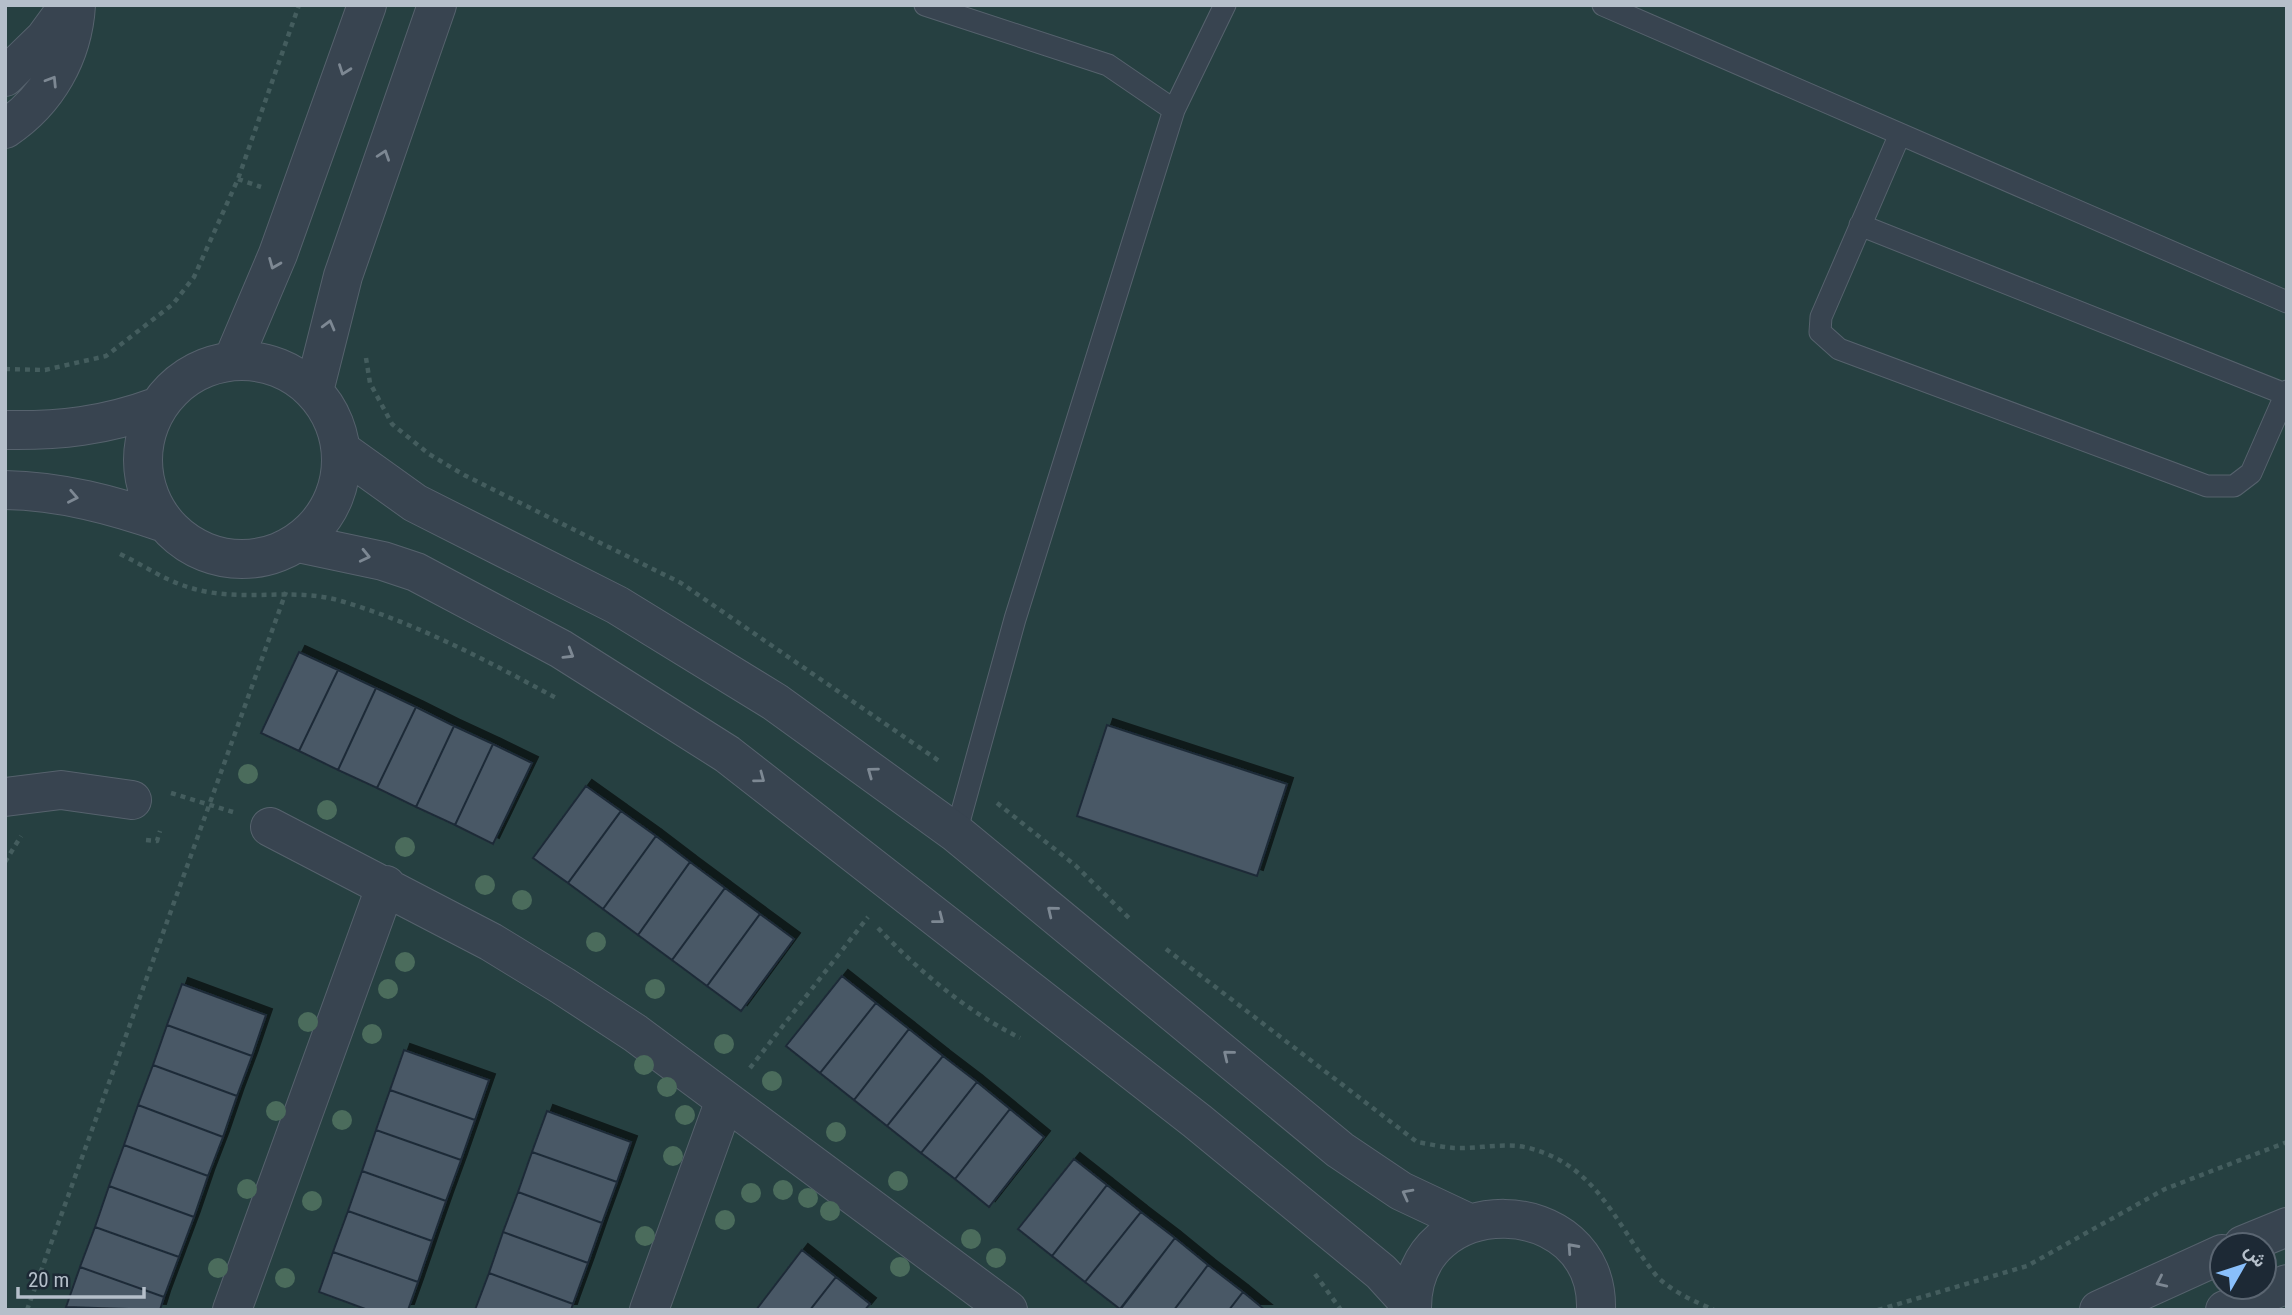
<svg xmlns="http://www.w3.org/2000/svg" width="2292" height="1315" font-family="'Roboto Condensed',Vazirmatn,sans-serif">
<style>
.green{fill:#264041;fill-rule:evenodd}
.building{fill:#485866;stroke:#1f2b37;stroke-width:2;filter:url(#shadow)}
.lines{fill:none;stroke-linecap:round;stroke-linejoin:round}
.service-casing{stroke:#56626d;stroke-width:23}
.minor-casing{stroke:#56626d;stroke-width:40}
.tertiary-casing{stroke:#56626d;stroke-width:40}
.path{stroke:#445d5e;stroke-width:4.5;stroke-dasharray:5 5;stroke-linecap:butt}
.service{stroke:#384450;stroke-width:21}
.minor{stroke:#384450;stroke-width:38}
.tertiary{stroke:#384450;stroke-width:38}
.tree{fill:#4b6c5c}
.oneway{stroke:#7d8893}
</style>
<defs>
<filter id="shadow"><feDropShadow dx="6" dy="-6" stdDeviation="0" flood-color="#0009"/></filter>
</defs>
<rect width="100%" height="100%" fill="#243240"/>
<path class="green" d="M5,5H2287V1310H5ZM2222,1245H2264V1287H2222Z"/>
<path class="building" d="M299,652L338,670L299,751L261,733Z
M338,670L376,688L338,770L299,751Z
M376,688L416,707L377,788L338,770Z
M416,707L454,726L416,807L377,788Z
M1107,725L1287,784L1257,876L1077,816Z
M454,726L493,744L455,825L416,807Z
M493,744L532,763L493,844L455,825Z
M586,786L621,811L568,883L533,858Z
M621,811L656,836L603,909L568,883Z
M656,836L690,862L638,935L603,909Z
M690,862L725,888L672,960L638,935Z
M725,888L760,914L707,986L672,960Z
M760,914L794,939L741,1011L707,986Z
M842,976L876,1003L820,1073L786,1046Z
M182,984L266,1015L252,1056L167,1025Z
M876,1003L909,1029L854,1100L820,1073Z
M167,1025L252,1056L237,1096L153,1065Z
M909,1029L943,1056L887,1126L854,1100Z
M404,1050L489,1080L475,1120L390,1090Z
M943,1056L977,1082L921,1153L887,1126Z
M153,1065L237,1096L223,1137L138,1105Z
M977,1082L1010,1109L955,1179L921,1153Z
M390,1090L475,1120L461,1160L376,1130Z
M138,1105L223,1137L208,1176L124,1145Z
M1010,1109L1044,1137L989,1207L955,1179Z
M547,1111L631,1142L617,1182L532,1152Z
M376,1130L461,1160L446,1201L362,1171Z
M124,1145L208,1176L194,1217L109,1186Z
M532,1152L617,1182L602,1223L518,1192Z
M1074,1159L1107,1185L1052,1256L1018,1229Z
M362,1171L446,1201L432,1241L348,1211Z
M1107,1185L1141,1212L1085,1282L1052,1256Z
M109,1186L194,1217L179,1257L95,1227Z
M518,1192L602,1223L588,1263L503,1232Z
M348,1211L432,1241L418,1282L333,1252Z
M1141,1212L1175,1238L1120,1309L1085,1282Z
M95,1227L179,1257L164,1297L80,1267Z
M503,1232L588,1263L573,1304L489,1273Z
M1175,1238L1208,1265L1174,1310H1120Z
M802,1250L836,1277L810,1310H756Z
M333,1252L418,1282L408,1310H368L319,1292Z
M1208,1265L1243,1292L1229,1310H1174Z
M80,1267L164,1297L160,1310L66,1307Z
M489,1273L573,1304L571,1310H475Z
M836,1277L870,1304L865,1310H810Z
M1243,1292L1265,1310H1229Z"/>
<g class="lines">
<defs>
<path id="service" d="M925,5L1108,65L1174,110
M1603,5L2287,302
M1900,134L1821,317L1820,332L1839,349L2207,486H2234L2251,473L2287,391
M1860,225L2285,394
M956,833L1015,619L1174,110L1225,5"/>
<path id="minor" d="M5,77L45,38L69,5
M5,129C47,101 73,56 76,5
M5,797L61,790L132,800
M270,827L491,942L563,986L635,1033L1008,1310
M232,1310L386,885
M649,1310L725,1100"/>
<path id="tertiary" d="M233,360L278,254L367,5
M143 460a99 99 0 1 1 198 0a99 99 0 1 1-198 0Z
M314,391L343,276L437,5
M5,430C59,431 105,426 156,407
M341,450L415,503L617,605L775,702L956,833L1340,1150L1401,1191L1469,1223
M5,490C61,491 113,505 165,523
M298,543L383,561L416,572L561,649L727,754L1197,1121L1381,1272L1412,1306
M2243,1245L2287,1227
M1412,1310C1410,1186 1600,1191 1596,1310
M2099,1310L2222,1254
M2225,1310L2287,1284"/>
</defs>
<use href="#service" class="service-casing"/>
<use href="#minor" class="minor-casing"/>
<use href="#tertiary" class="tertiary-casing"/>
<path class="path" d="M238,179L261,187
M366,358L370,383L392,424L429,454L464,475L681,583L942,763
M5,369L45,370L106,356L173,304L194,277L238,179L299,5
M120,554C153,570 170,585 208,592C253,600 297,588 341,601C416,623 488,661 556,698
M171,793L233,812
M997,803L1076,866L1130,919
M146,840L157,841L160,831
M5,862L21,836
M878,928C920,972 965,1010 1020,1038
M1166,949L1417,1142C1429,1144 1442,1147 1454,1148C1479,1149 1504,1142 1529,1148C1598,1166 1616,1225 1655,1274C1668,1290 1696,1302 1714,1310
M750,1068L868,917
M1315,1274L1341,1310
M27,1310L286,592
M1878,1310L2027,1266L2165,1189L2287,1142"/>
<use href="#service" class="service"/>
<use href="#minor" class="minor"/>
<use href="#tertiary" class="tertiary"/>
</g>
<g class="tree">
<circle cx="248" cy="774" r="10"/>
<circle cx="327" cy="810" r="10"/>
<circle cx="405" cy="847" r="10"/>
<circle cx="485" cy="885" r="10"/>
<circle cx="522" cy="900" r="10"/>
<circle cx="596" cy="942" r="10"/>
<circle cx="405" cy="962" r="10"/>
<circle cx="388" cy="989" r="10"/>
<circle cx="655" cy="989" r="10"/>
<circle cx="308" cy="1022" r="10"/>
<circle cx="372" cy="1034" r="10"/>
<circle cx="724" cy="1044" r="10"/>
<circle cx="644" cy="1065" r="10"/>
<circle cx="772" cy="1081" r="10"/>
<circle cx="667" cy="1087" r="10"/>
<circle cx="276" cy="1111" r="10"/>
<circle cx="685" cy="1115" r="10"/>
<circle cx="342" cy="1120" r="10"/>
<circle cx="836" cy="1132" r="10"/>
<circle cx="673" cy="1156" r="10"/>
<circle cx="898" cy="1181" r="10"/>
<circle cx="247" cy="1189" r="10"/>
<circle cx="783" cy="1190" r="10"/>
<circle cx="751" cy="1193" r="10"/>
<circle cx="808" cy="1198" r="10"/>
<circle cx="312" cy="1201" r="10"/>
<circle cx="830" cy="1211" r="10"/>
<circle cx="725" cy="1220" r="10"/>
<circle cx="645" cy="1236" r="10"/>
<circle cx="971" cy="1239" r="10"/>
<circle cx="996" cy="1258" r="10"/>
<circle cx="900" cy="1267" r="10"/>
<circle cx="218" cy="1268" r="10"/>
<circle cx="285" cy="1278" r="10"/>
</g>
<defs><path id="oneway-chevron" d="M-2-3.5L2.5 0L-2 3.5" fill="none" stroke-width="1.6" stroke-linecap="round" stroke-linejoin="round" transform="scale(1.75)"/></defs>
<g class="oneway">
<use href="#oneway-chevron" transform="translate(344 70) rotate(110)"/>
<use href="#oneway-chevron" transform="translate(52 81) rotate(-58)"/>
<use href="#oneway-chevron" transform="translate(384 155) rotate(-71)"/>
<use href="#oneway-chevron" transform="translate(274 264) rotate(112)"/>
<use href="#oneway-chevron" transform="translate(329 325) rotate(-75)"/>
<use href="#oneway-chevron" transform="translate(73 497) rotate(11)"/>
<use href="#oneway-chevron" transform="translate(365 556) rotate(13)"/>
<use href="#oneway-chevron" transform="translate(569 654) rotate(31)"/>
<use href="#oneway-chevron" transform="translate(872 772) rotate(-144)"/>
<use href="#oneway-chevron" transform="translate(760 778) rotate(37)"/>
<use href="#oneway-chevron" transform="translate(1052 911) rotate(-141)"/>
<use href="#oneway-chevron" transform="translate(939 919) rotate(38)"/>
<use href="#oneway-chevron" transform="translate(1228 1055) rotate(-141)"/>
<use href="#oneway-chevron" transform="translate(1407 1194) rotate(-152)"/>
<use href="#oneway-chevron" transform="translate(1572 1248) rotate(-132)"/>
<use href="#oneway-chevron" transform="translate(2161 1282) rotate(155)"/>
</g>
<rect width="2292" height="1315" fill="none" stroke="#b5bfca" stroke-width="14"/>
<g transform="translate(2243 1266) rotate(51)"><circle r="33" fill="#1d2935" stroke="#5a6571" stroke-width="2"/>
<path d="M0-5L12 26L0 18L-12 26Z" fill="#89bffb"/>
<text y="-10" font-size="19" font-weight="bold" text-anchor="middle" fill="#b5bfca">ش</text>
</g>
<path d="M18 1287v10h126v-10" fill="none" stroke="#b5bfca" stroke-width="3.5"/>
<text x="28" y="1287" font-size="21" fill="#b5bfca" stroke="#1d2935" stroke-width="5" paint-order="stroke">20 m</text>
</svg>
